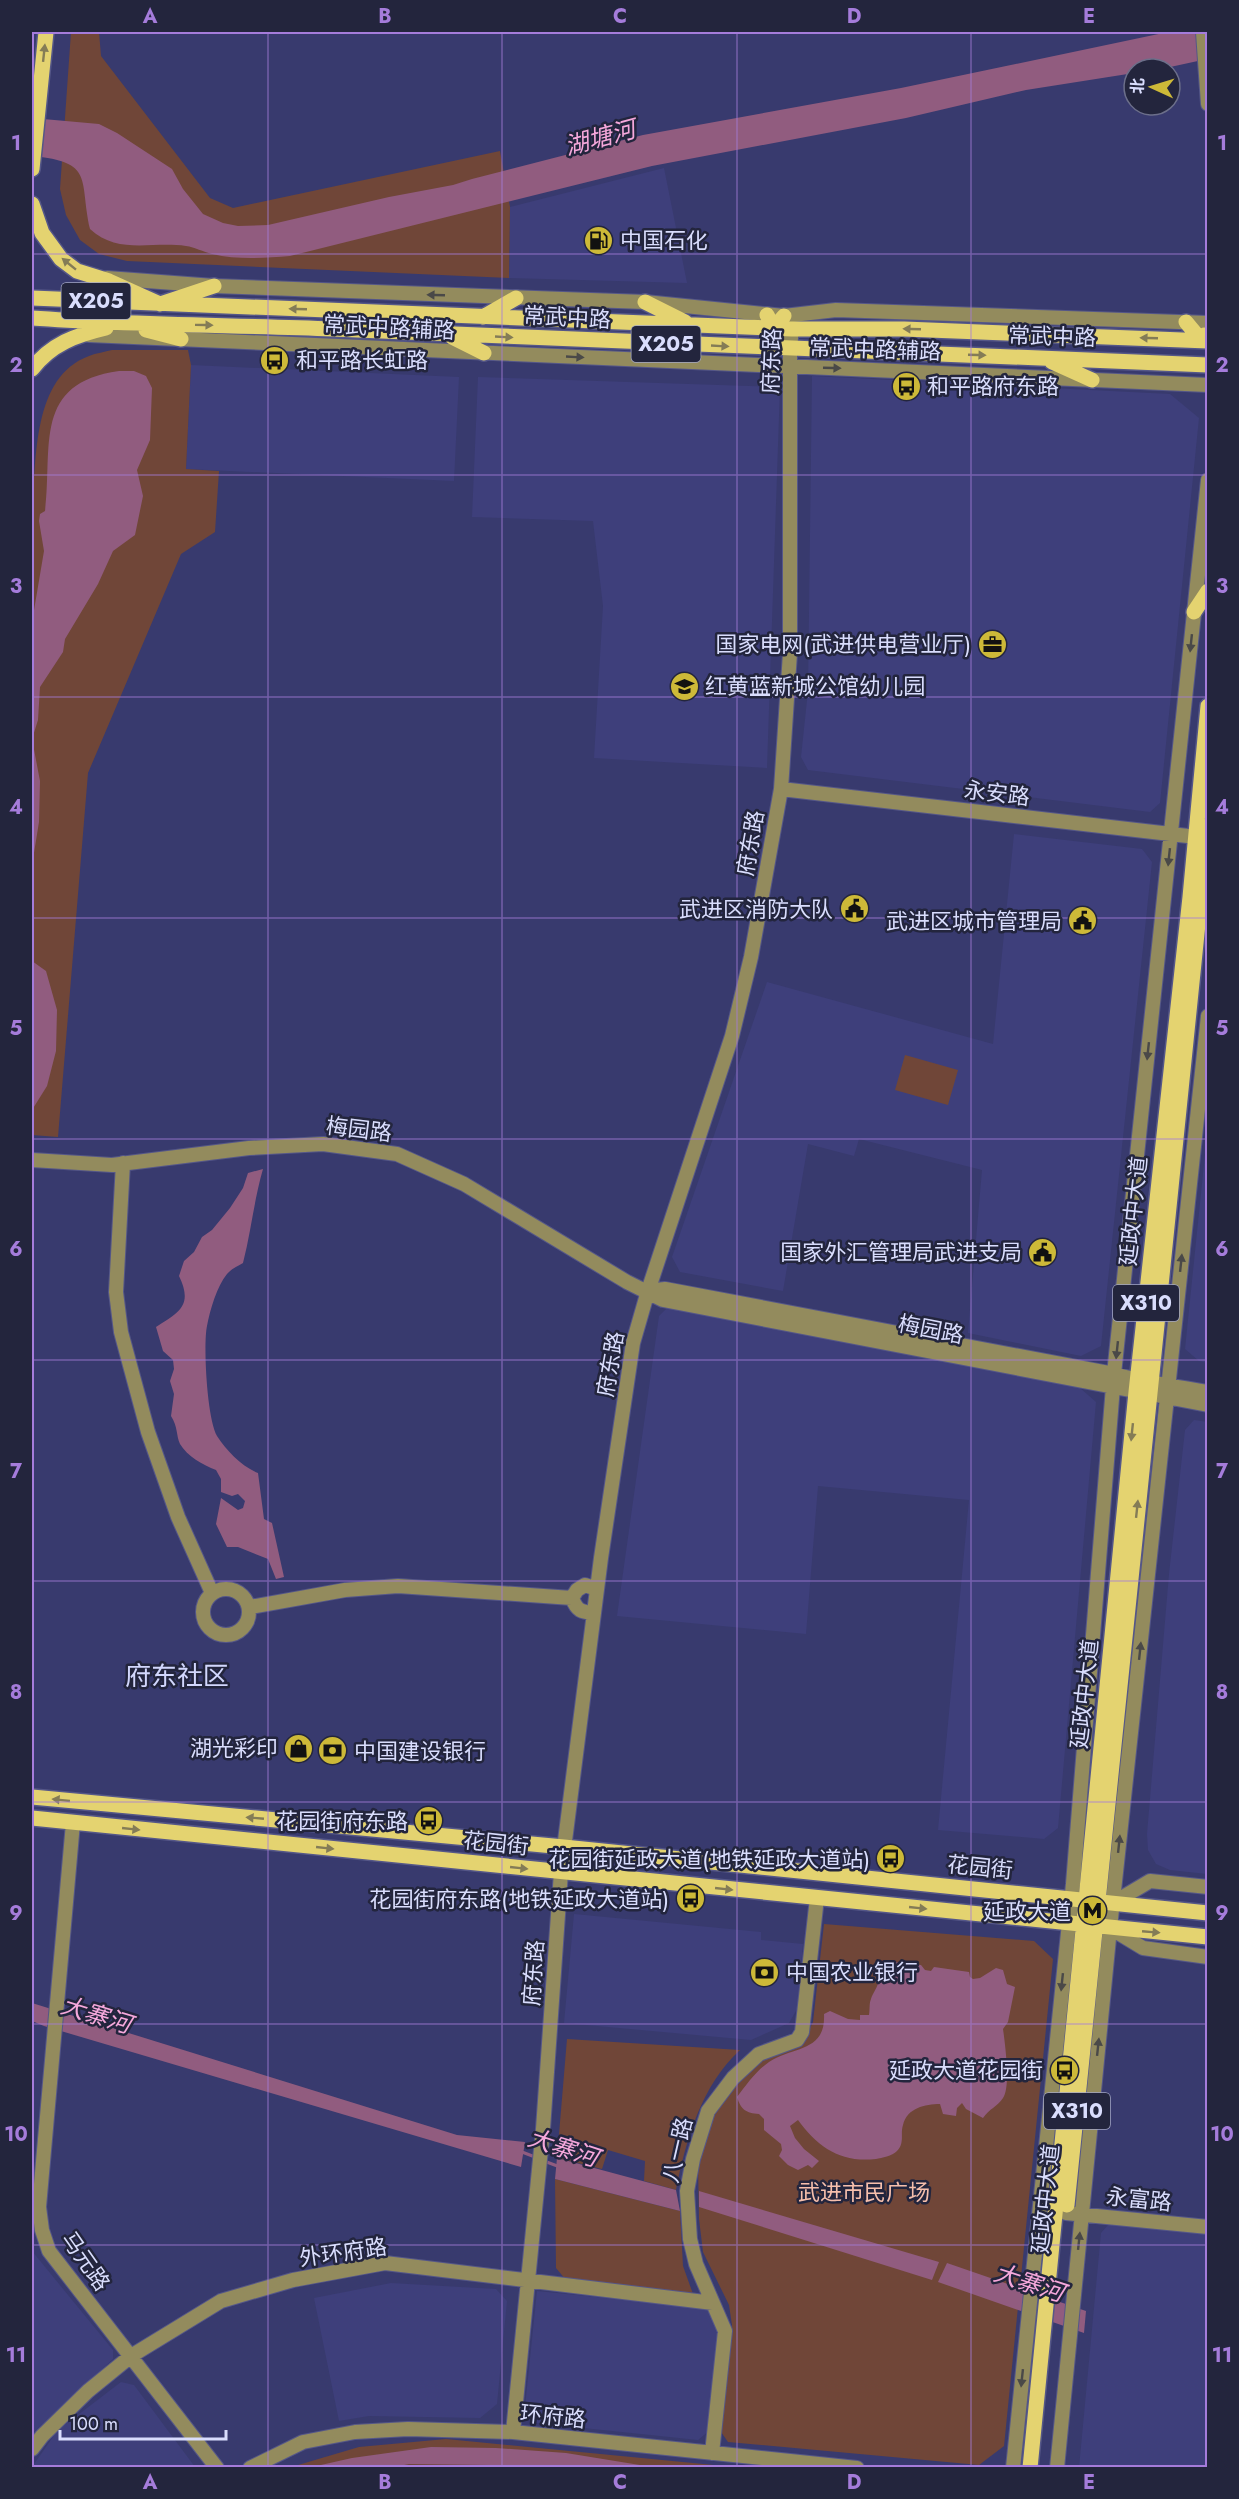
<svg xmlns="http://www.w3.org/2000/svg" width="1239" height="2499" font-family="Jost,'Noto Sans SC',sans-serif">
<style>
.built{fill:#3e3f7b}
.green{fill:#704638}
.water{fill:#915c7f}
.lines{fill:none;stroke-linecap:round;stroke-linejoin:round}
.stream{stroke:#915c7f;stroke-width:3}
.minor-casing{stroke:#555788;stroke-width:16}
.major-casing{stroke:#555788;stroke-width:18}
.minor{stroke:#938b5d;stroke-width:14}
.major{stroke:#e4d370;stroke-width:15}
.oneway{fill:#847c56}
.oneway2{fill:#4a4948}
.grid{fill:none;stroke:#a57cdb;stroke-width:1.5;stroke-opacity:0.55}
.labels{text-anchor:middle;stroke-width:5;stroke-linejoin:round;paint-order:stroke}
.shield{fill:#23253d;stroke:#a2a6c3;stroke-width:1.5}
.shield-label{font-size:21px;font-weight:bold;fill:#d9ddfd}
.poi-label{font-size:22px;fill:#d9ddfd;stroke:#23253d;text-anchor:end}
.street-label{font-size:22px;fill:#d9ddfd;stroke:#23253d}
.park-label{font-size:22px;fill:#f6bfac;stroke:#23253d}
.water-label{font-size:24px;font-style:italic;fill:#f6a8dc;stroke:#23253d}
.quarter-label{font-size:26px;fill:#d2d7fd;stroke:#23253d}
.neatline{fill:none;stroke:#a57cdb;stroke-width:2}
.grid-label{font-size:20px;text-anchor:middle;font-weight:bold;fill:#a57cdb}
</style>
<rect width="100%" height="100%" fill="#383a6e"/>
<path class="built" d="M664,168L687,283L509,278L510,207Z
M191,365L459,377L454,481L186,469Z
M812,376L1170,394L1199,418L1160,803L1150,812L808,770L801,757L808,691Z
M478,377L780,387L767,768L594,758L603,606L593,521L472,517Z
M1014,834L1142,849L1152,862L1101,1346L1081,1356L968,1333L982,1170L859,1139L854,1156L808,1144L783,1291L680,1272L672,1257L767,982L993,1044Z
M1207,1135V1363L1199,1361L1185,1349Z
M670,1305L1080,1388L1096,1402L1058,1828L1044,1839L938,1830L969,1500L818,1486L806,1634L617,1616L659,1316Z
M1194,1420L1208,1422L1207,1874L1170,1870L1156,1864L1148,1850L1147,1834L1169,1574L1185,1430Z
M574,1914L761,1932V1940L803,1944L797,2009L789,2023L751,2040L564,2023Z
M1109,2224L1207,2233V2467L1079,2468L1101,2233Z
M32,2251L113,2350V2359L32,2434Z
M391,2283L496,2289L507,2301L497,2404L480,2418L369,2416L339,2421L314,2298Z
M537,2291L715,2309L722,2330L710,2430L698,2440L536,2423L525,2407Z
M121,2382L134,2385L195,2467H32L57,2431Z"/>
<path class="green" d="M71,32H99L101,56L210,198L233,208L500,151L510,207L509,278L127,261L99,254L80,240L66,215L60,189Z
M112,350H188L191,365L186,469L219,471L215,532L181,554L88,773L58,1137L32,1135V508C37,458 32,377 89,356C96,353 105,352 112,350Z
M905,1055L958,1070L948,1105L895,1090Z
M824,1924L1034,1941L1053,1959L1004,2446L979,2465L728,2442L719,2429L732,2325L729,2305L703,2252L699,2219L698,2165L709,2127L728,2088L744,2069L807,2034L813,2022Z
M567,2039L740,2050C701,2086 686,2140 676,2190L644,2181L645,2161L608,2150L602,2169L557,2158Z
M555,2179L680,2211L683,2266L693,2294L566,2280L556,2268Z
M446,2439L734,2467L288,2468L359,2447Z"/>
<path class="water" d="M1168,32H1207V59L1161,69H1134V73L1026,90L906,118L652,166L290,256C264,258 238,260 212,254C203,252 195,247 186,246C151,241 118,255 90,229C79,179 95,162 32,156V118L99,124L117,133L172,169L183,189L203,214L223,223L238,226L268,225L389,197L453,185L472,179L643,135L901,88Z
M119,371H134L146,376L152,388L150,440L137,470L143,496L135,535L113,551L98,584L65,639L63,652L40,687L38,720L32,739L40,781L39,822L32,865V622L44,551L39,521L40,514L45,511C53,447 32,383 119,371Z
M32,961L46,971L57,1010L56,1051L47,1086L32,1110Z
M263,1169C254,1200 251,1232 243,1263C238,1266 231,1269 227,1274C217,1286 210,1310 207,1326C203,1345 207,1419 217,1436C227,1451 241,1466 258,1473L264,1519L272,1523L284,1577L276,1579L268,1559L238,1547H227L216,1524L221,1498L238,1510L243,1508L245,1501L238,1494L232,1496L221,1492V1479L216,1470C203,1465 187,1456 180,1444C176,1435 178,1427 171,1416L174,1394L170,1381L174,1369L173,1360L163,1351L156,1327C180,1312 193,1305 179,1276L184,1261L194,1252L202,1237L212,1230L230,1208L243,1188L248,1173Z
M886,1961L921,1965L925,1970L931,1971L934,1967L969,1972L970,1977L973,1979L980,1978L996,1968L1003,1970L1007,1984L1015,1987L1008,2022L1003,2029C1005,2043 1011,2087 1003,2098C998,2106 989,2109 983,2118L966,2109L962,2103L957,2108L956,2116L943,2114L940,2104C925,2104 907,2108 903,2125C900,2134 905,2143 897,2151C892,2156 882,2158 876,2159C840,2163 818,2147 798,2120L790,2126L795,2138L804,2149L819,2161L812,2168L808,2165L798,2170L788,2165L779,2156L782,2150L781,2144L764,2130V2119L759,2114C746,2113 741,2110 737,2097C747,2084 756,2071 769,2062C794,2046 826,2052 824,2014L830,2011L848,2019L860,2020V2015H869C870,2010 869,2003 871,1999C873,1991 883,1983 876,1972L871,1971L872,1966L877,1967Z
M32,2003L457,2135L525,2142L521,2167L44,2026L32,2021Z
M557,2158L676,2190L680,2211L555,2179Z
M699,2191L939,2262L932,2280L699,2207Z
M947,2263L1086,2311L1084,2333L938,2282Z
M431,2447L496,2448L566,2453L652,2467L409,2464L390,2468L312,2467L352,2458Z"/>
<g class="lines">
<path class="stream" d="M522,2152L535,2157
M544,2161L560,2167"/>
<defs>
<path id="minor" d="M1203,32L1208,104
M107,278L214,286L645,302L784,316L836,310L1208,323
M89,335L1208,385
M781,789L1205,838
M32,1160L112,1165L249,1148L323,1144L397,1154L464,1184L627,1282L663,1300L1208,1405
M123,1163L116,1292L121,1332L148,1432L178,1517L212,1593
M648,1291L665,1289L1114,1374C1144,1383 1176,1386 1208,1392
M203 1612a23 23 0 1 1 46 0a23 23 0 1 1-46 0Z
M250,1607L345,1590L398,1586L572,1598
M594,1613C581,1612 577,1611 572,1598L577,1590L585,1585L597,1589
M73,1823L39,2207L42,2230L49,2251L217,2468
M1113,1903L1150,1881L1208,1887
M1110,1928L1143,1948L1208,1957
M1066,2213L1208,2227
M513,2432L543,2129L561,1872L601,1558L633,1343L648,1291L732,1036L751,957L781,789L790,653V349L793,316
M32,2449L42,2436L88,2391L131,2356L221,2301L293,2280L385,2263L713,2303
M712,2453L725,2331L696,2264L690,2239L687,2191L693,2159L708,2111L733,2078L759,2054L797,2040L802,2032L817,1898
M250,2468L303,2442L355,2432L408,2429L513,2432L857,2468
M1013,2468L1073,1884L1114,1374L1208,480
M1057,2468L1110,1928L1208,1016"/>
<path id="major" d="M32,169L46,32
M32,204L42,233L61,259L77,271L109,281L160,304L214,286
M32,298L792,329H904L1208,341
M645,302L685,322
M767,315L774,328L784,316
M483,317L516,298
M32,318C132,325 232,325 333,329C624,342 916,353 1208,365
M1186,322L1201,340L1204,335
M146,330L181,339
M452,337L484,353
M1052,362L1092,380
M32,369C51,344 76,335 106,328
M1194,612L1208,591
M32,1797L564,1847L1208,1913
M32,1818L1208,1937
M1067,2205L1208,826
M1030,2468L1136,1392L1190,897L1208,706"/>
</defs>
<use href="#minor" class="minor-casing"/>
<use href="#major" class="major-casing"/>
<use href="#minor" class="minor"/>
<use href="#major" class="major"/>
</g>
<defs><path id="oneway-solid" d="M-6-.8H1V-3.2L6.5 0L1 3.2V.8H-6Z" transform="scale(1.5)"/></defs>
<g class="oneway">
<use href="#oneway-solid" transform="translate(44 53) rotate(-84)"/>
<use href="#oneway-solid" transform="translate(69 264) rotate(-141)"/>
<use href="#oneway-solid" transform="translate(298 309) rotate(-178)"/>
<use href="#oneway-solid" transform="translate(204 325) rotate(1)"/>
<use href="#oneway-solid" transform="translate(912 329) rotate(-178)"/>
<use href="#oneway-solid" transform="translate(504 337) rotate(3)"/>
<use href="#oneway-solid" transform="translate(1149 338) rotate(-178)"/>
<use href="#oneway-solid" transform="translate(720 346) rotate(3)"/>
<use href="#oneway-solid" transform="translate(977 355) rotate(2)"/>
<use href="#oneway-solid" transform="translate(1132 1432) rotate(96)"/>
<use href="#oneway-solid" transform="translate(1137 1509) rotate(-84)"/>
<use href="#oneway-solid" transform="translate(61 1800) rotate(-174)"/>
<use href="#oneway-solid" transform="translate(255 1818) rotate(-175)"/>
<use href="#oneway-solid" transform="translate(131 1829) rotate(6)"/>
<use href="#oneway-solid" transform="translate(325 1848) rotate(6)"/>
<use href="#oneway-solid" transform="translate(519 1868) rotate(6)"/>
<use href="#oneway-solid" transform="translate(724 1889) rotate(6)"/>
<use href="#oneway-solid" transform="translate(918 1908) rotate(6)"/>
<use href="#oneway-solid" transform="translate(1151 1932) rotate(5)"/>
</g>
<g class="oneway2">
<use href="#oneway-solid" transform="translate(436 295) rotate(-178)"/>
<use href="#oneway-solid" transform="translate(575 357) rotate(3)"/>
<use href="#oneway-solid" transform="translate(832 368) rotate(2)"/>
<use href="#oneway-solid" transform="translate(1191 643) rotate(96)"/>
<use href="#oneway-solid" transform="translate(1169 857) rotate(96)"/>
<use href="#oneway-solid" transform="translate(1148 1051) rotate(96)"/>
<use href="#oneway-solid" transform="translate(1181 1263) rotate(-84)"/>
<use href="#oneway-solid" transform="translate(1117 1350) rotate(96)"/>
<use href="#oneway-solid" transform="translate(1140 1651) rotate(-84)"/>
<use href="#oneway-solid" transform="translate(1119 1844) rotate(-84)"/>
<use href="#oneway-solid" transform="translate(1062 1982) rotate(96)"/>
<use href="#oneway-solid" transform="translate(1098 2047) rotate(-84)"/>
<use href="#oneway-solid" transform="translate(1079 2241) rotate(-84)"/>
<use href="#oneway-solid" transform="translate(1022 2378) rotate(96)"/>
</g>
<path class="grid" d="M268,32V2468M502,32V2468M737,32V2468M971,32V2468M32,254H1208M32,475H1208M32,697H1208M32,918H1208M32,1139H1208M32,1360H1208M32,1581H1208M32,1802H1208M32,2024H1208M32,2245H1208"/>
<defs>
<symbol id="fuel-disc" viewBox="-11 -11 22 22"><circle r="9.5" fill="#cdb938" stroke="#23253d"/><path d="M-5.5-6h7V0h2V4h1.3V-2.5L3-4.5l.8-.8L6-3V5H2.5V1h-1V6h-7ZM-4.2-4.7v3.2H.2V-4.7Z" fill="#111"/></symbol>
<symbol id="bus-disc" viewBox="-11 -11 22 22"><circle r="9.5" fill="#cdb938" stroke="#23253d"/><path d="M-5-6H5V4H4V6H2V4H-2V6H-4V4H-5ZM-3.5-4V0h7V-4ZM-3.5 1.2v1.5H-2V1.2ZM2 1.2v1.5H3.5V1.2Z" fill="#111"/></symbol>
<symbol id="office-disc" viewBox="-11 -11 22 22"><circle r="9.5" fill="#cdb938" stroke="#23253d"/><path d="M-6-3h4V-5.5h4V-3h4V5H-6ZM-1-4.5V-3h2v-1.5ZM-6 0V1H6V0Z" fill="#111"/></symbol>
<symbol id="school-disc" viewBox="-11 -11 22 22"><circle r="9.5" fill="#cdb938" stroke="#23253d"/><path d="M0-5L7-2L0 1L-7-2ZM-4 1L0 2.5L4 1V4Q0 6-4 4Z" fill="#111"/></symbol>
<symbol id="civic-disc" viewBox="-11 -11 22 22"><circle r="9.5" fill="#cdb938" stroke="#23253d"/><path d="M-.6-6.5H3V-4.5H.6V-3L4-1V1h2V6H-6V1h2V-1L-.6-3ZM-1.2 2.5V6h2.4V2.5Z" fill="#111"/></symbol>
<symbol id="shop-disc" viewBox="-11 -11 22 22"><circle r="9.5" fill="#cdb938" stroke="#23253d"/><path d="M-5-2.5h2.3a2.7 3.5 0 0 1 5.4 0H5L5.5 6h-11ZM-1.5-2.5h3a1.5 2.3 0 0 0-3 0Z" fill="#111"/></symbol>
<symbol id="bank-disc" viewBox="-11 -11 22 22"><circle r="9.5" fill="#cdb938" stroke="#23253d"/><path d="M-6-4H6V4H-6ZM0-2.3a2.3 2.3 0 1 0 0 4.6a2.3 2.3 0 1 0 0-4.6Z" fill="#111"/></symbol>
<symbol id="metro-disc" viewBox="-11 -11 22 22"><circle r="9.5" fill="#cdb938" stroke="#23253d"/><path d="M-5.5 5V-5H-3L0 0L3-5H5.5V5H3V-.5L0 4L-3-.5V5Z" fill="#111"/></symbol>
</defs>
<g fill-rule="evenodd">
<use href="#fuel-disc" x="582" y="224" width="33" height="33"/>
<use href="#bus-disc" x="258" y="344" width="33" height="33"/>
<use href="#bus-disc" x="890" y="370" width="33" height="33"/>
<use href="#office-disc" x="976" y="628" width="33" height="33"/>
<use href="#school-disc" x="668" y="670" width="33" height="33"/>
<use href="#civic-disc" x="838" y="892" width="33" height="33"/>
<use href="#civic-disc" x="1066" y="904" width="33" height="33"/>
<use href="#civic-disc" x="1026" y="1236" width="33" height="33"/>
<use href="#shop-disc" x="282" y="1732" width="33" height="33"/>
<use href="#bank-disc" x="316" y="1734" width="33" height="33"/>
<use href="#bus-disc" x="412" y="1804" width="33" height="33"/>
<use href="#bus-disc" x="874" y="1842" width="33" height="33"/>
<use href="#bus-disc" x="674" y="1882" width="33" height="33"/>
<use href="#metro-disc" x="1076" y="1894" width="33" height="33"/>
<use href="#bank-disc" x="748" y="1956" width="33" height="33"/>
<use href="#bus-disc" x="1048" y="2054" width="33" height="33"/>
</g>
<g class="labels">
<g class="shield">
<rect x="61.5" y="283" width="69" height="36" rx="4.5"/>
<rect x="631.5" y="326" width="69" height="36" rx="4.5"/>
<rect x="1113" y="1285" width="66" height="36" rx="4.5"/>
<rect x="1044" y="2093" width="66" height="36" rx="4.5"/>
</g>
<g class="shield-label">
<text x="96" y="308">X205</text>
<text x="666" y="351">X205</text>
<text x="1146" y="1310">X310</text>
<text x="1077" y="2118">X310</text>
</g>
<g class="poi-label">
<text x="620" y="248" text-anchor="start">中国石化</text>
<text x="296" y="368" text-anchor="start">和平路长虹路</text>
<text x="927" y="394" text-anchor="start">和平路府东路</text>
<text x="971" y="652">国家电网(武进供电营业厅)</text>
<text x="705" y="694" text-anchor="start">红黄蓝新城公馆幼儿园</text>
<text x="833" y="917">武进区消防大队</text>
<text x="1062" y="929">武进区城市管理局</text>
<text x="1022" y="1260">国家外汇管理局武进支局</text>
<text x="278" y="1756">湖光彩印</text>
<text x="354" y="1759" text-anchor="start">中国建设银行</text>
<text x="408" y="1829">花园街府东路</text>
<text x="870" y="1867">花园街延政大道(地铁延政大道站)</text>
<text x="669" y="1907">花园街府东路(地铁延政大道站)</text>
<text x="1071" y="1919">延政大道</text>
<text x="786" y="1980" text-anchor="start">中国农业银行</text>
<text x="1043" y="2078">延政大道花园街</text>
</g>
<g class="street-label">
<text transform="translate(567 317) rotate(3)" y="8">常武中路</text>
<text transform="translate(389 327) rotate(3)" y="8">常武中路辅路</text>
<text transform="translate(1052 336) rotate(2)" y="8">常武中路</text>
<text transform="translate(875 349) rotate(2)" y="8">常武中路辅路</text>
<text transform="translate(771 361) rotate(-88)" y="8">府东路</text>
<text transform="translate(997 793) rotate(7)" y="8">永安路</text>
<text transform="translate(750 843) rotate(-80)" y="8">府东路</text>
<text transform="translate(359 1129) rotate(7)" y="8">梅园路</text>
<text transform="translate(1133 1211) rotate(-84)" y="8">延政中大道</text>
<text transform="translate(931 1329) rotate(11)" y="8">梅园路</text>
<text transform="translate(610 1364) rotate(-80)" y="8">府东路</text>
<text transform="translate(1084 1694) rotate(-84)" y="8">延政中大道</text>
<text transform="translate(496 1843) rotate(6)" y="8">花园街</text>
<text transform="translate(980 1867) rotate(6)" y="8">花园街</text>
<text transform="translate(533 1973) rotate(-86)" y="8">府东路</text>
<text transform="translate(677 2150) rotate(-77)" y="8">八一路</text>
<text transform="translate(1045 2199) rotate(-84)" y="8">延政中大道</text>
<text transform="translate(1139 2199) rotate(6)" y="8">永富路</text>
<text transform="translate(343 2252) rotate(-8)" y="8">外环府路</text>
<text transform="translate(86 2261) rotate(55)" y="8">马元路</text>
<text transform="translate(553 2416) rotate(6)" y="8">环府路</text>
</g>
<g class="park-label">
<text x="864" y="2200">武进市民广场</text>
</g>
<g class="water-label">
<text transform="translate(600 138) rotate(-15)" y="8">湖塘河</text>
<text transform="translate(96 2015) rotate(17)" y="8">大寨河</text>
<text transform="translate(563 2148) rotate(18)" y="8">大寨河</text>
<text transform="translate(1029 2283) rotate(18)" y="8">大寨河</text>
</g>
<g class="quarter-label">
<text x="177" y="1685">府东社区</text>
</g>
</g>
<rect width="1239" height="2499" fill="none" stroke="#23253d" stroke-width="66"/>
<g transform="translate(1152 87) rotate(274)"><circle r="28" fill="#23253d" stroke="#6c6f8a" stroke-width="1.5"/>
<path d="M0-4.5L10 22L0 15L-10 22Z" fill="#cdb938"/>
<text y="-9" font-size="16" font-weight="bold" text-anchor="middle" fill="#d9ddfd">北</text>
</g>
<path d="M60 2430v9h166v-9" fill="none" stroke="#d9ddfd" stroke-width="3"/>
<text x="69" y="2430" font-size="18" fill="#d9ddfd" stroke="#23253d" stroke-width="4.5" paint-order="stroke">100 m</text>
<rect x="33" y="33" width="1173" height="2433" class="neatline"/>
<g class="grid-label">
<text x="150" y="23">A</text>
<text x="385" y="23">B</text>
<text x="620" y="23">C</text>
<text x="854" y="23">D</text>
<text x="1089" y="23">E</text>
<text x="16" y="150">1</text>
<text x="1222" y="150">1</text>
<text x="16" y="372">2</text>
<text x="1222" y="372">2</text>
<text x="16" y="593">3</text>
<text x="1222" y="593">3</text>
<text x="16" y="814">4</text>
<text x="1222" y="814">4</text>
<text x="16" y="1035">5</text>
<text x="1222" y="1035">5</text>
<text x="16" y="1256">6</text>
<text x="1222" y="1256">6</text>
<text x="16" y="1478">7</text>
<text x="1222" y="1478">7</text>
<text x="16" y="1699">8</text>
<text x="1222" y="1699">8</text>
<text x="16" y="1920">9</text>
<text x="1222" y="1920">9</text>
<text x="16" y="2141">10</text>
<text x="1222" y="2141">10</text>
<text x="16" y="2362">11</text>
<text x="1222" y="2362">11</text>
<text x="150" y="2489">A</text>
<text x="385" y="2489">B</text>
<text x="620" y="2489">C</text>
<text x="854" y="2489">D</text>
<text x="1089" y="2489">E</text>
</g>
</svg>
